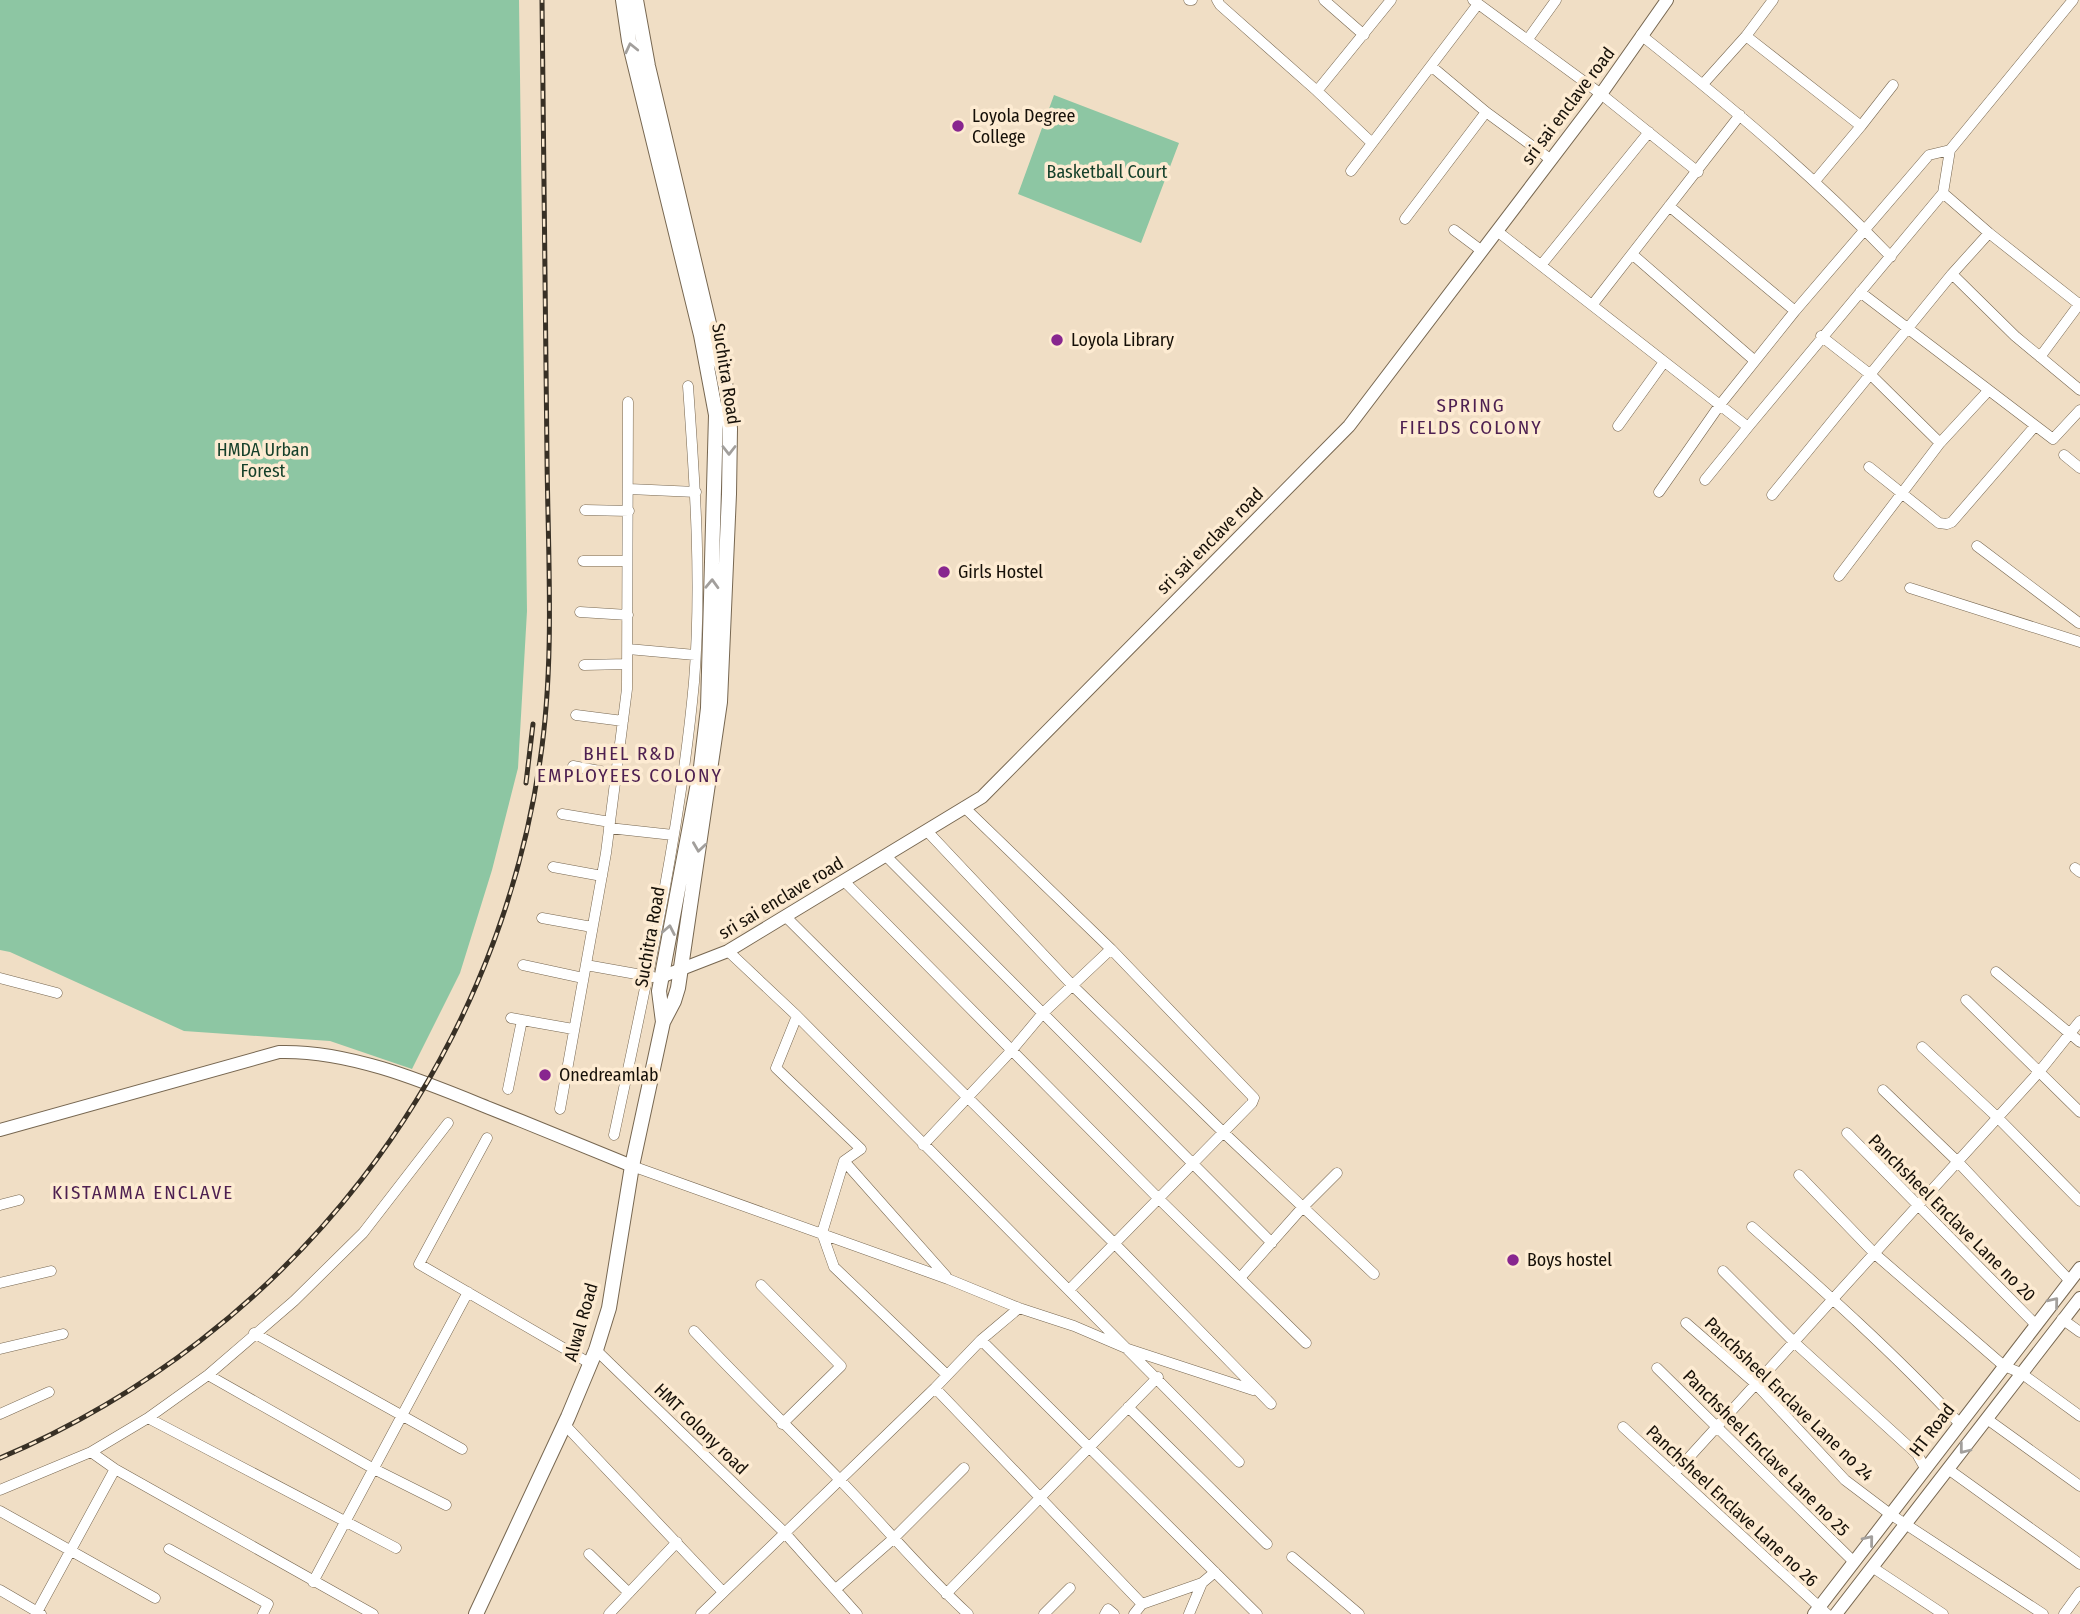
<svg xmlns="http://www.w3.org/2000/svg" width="2080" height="1614" font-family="'Fira Sans Condensed',sans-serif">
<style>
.green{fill:#8dc6a3}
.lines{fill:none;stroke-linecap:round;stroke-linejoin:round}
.minor-casing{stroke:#776751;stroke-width:11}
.tertiary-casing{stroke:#776751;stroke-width:14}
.secondary-casing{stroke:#776751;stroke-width:16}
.minor{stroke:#fff;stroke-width:10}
.tertiary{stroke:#fff;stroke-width:12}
.secondary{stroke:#fff;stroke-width:14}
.rail-casing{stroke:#383025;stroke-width:5}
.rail{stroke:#fdebd2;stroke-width:2.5;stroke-dasharray:8;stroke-linecap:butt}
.oneway{stroke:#a29f9c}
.poi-dot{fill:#88268f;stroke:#fdebd2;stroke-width:2.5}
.labels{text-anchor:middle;stroke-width:7;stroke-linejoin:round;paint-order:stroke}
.street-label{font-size:18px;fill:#161008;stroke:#fdebd2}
.poi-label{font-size:18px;fill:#161008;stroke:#fdebd2;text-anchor:start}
.park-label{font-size:18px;fill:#15402a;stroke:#fdebd2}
.neighbourhood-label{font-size:19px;letter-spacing:2px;fill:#4e2051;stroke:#fdebd2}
</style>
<rect width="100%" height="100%" fill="#f0dec5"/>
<path class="green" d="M0,0H519L527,611L518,768L492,870L460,973L412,1069L330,1041L184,1031L10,952L0,950Z
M1054,95L1179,143L1141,243L1018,194Z"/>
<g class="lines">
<defs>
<path id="minor" d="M1189,0H1192
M1217,0L1220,5L1317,91L1372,143
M1324,0L1364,35
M1473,0L1601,94L1698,172
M1641,35C1729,105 1814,176 1891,257
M1746,36L1861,126L1815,181
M1528,39L1556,0
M1431,66L1486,112L1550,159
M1703,84L1746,36L1773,0
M1317,91L1391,0
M1861,126L1893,85
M1351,171L1478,4
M1943,193L1989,233L2080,305
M1669,206L1795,311
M1405,219L1486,112
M1454,230L1482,251
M1497,231L1748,427L1943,193L1950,150L2073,0
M1632,254L1755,361
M1542,264L1649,132
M1952,274L2015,336L2080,390
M1860,292L2053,439L2080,410
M1593,304L1740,115
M1821,336L1871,375L1940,443
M2040,357L2080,303
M1618,426L1664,362
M2064,455L2080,468
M1869,467L1939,523L1947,524L1952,522L2035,426
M1705,480L1748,427
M629,489L696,492
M1659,492L1719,406L1795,311L1929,155L1950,150
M1772,495L1952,274L1989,233
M585,510L629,511
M1977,546L2079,623
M583,561H627
M1839,576L1940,443L1988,391
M1910,588L2080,642
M580,612L628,615
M628,649L695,655
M584,665L627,664
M576,715L623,721
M573,766L616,774
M964,807L1111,949L1254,1098L1252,1103L1070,1289
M562,814L610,822
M609,828L673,835
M927,831L1073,986L1223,1132L1374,1274
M886,856L1272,1243
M553,867L602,876
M2075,868L2080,872
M844,881L1159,1199L1306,1343
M785,916L1115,1244L1271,1404
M542,918L592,927
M728,951L797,1016L1239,1462
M523,965L583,978
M586,965L653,977
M1996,972L2080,1042
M0,978L57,993
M1966,1000L2080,1112
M797,1016L776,1068L861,1149L844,1161L822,1233L834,1267L946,1374
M511,1018L573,1029
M1922,1047L1998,1118L2080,1201
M508,1089L522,1020
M1883,1090L1958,1162L2070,1281
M560,1109L606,853L627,689L628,402
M1847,1133L2036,1325
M614,1135C646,985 680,834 694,682C702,583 695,484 688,386
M487,1138L419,1264L591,1364
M923,1145L1012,1050L1043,1013L1111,949
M844,1161L946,1276
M632,1166L948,1279L1019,1308L1074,1326L1128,1349L1253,1390
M1799,1175L1875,1254L2004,1366L2021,1373L2080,1416
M0,1205L19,1200
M1752,1227C1823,1290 1894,1353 1959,1423
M1723,1271L1794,1342L1917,1454L1925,1468
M1240,1278L1302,1208L1337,1173
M0,1283L51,1271
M761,1285L841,1366L782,1424
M2062,1319L2080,1332
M1686,1323L1756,1384L1845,1480L1890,1514L2043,1614
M694,1331C741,1381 790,1429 838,1478C882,1523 921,1571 968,1614
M254,1333L462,1449
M981,1340L1257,1614
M0,1349L63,1334
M596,1350L784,1532L857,1614
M1657,1368L1853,1561
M208,1375L374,1469L446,1505
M935,1388L1142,1604
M1128,1407L1267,1544
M0,1414L49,1392
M148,1418L396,1548
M1987,1419L2080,1486
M565,1425L723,1592
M1623,1427L1827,1614
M1948,1469L2080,1564
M1674,1474L2039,1072L2080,1021
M0,1490L91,1452
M0,1511L155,1598
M169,1549L268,1604L263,1614
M589,1554L629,1593
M1292,1557L1359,1614
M1872,1567L1943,1614
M313,1582L468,1292
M836,1589L893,1539L964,1468
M0,1590L41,1614
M946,1594L1158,1377
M36,1614L115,1469
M373,1614L115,1469L91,1452L148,1418L208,1375L294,1301L363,1233L448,1123
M609,1614L677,1542
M701,1614L935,1388L981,1340L1019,1308
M1044,1614L1070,1588
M1105,1614L1108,1609L1114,1614
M1134,1614L1142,1604L1202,1583L1215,1572
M1189,1614L1202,1583
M2064,1614L2080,1592"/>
<path id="tertiary" d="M661,977L728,951L982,797L1349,426L1601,94L1667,0
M0,1130L279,1052C350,1050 425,1082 489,1108C537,1127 585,1147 632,1166
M1814,1614L2080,1268
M1836,1614L2080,1298"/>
<path id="secondary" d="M623,0L629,41L701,335L716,415L708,708L701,767L659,991L663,1022
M476,1614L568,1417L596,1350L609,1308L632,1166L663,1022L674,1001L678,988L720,702L729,494L730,429L728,398L722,368L711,332L648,66L636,0"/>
</defs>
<use href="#minor" class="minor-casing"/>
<use href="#tertiary" class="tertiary-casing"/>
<use href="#secondary" class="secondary-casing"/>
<use href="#minor" class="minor"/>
<use href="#tertiary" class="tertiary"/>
<use href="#secondary" class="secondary"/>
<defs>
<path id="rail" d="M526,783L533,724
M0,1458C289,1335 494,1072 540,761C555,661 548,558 547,457C545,304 543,152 542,0"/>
</defs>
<use href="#rail" class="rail-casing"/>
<use href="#rail" class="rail"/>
</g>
<defs><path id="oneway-chevron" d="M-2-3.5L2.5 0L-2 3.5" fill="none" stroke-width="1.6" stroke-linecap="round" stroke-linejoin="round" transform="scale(1.75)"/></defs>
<g class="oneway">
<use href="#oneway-chevron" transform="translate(631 48) rotate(-103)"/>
<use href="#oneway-chevron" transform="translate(729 450) rotate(90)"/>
<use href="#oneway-chevron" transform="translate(712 584) rotate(-88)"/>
<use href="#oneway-chevron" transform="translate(699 847) rotate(98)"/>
<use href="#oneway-chevron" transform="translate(669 930) rotate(-79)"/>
<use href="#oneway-chevron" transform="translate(2054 1302) rotate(-51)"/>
<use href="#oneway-chevron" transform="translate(1964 1449) rotate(128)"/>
<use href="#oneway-chevron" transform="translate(1869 1540) rotate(-51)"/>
</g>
<g class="poi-dot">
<circle cx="958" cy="126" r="7"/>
<circle cx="1057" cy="340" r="7"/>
<circle cx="944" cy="572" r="7"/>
<circle cx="545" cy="1075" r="7"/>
<circle cx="1513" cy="1260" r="7"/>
</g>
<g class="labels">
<g class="street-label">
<text transform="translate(1568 106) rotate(-53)" y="6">sri sai enclave road</text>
<text transform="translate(726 374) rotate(81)" y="6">Suchitra Road</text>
<text transform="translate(1210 541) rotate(-45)" y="6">sri sai enclave road</text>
<text transform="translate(781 898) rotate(-31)" y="6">sri sai enclave road</text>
<text transform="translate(650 937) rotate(-80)" y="6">Suchitra Road</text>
<text transform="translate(1952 1218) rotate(45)" y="6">Panchsheel Enclave Lane no 20</text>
<text transform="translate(581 1322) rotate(-74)" y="6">Alwal Road</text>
<text transform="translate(1789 1399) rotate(44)" y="6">Panchsheel Enclave Lane no 24</text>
<text transform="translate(701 1429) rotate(44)" y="6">HMT colony road</text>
<text transform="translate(1932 1430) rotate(-52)" y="6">HT Road</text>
<text transform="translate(1766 1453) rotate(45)" y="6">Panchsheel Enclave Lane no 25</text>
<text transform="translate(1732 1506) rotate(43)" y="6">Panchsheel Enclave Lane no 26</text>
</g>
<g class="poi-label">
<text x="972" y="122">Loyola Degree<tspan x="972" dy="21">College</tspan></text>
<text x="1071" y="346">Loyola Library</text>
<text x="958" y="578">Girls Hostel</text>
<text x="559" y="1081">Onedreamlab</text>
<text x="1527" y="1266">Boys hostel</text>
</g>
<g class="park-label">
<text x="1107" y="178">Basketball Court</text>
<text x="263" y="456">HMDA Urban<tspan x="263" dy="21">Forest</tspan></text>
</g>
<g class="neighbourhood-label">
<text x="1471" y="412">SPRING<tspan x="1471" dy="22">FIELDS COLONY</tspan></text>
<text x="630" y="760">BHEL R&amp;D<tspan x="630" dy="22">EMPLOYEES COLONY</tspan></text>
<text x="143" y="1199">KISTAMMA ENCLAVE</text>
</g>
</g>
</svg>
